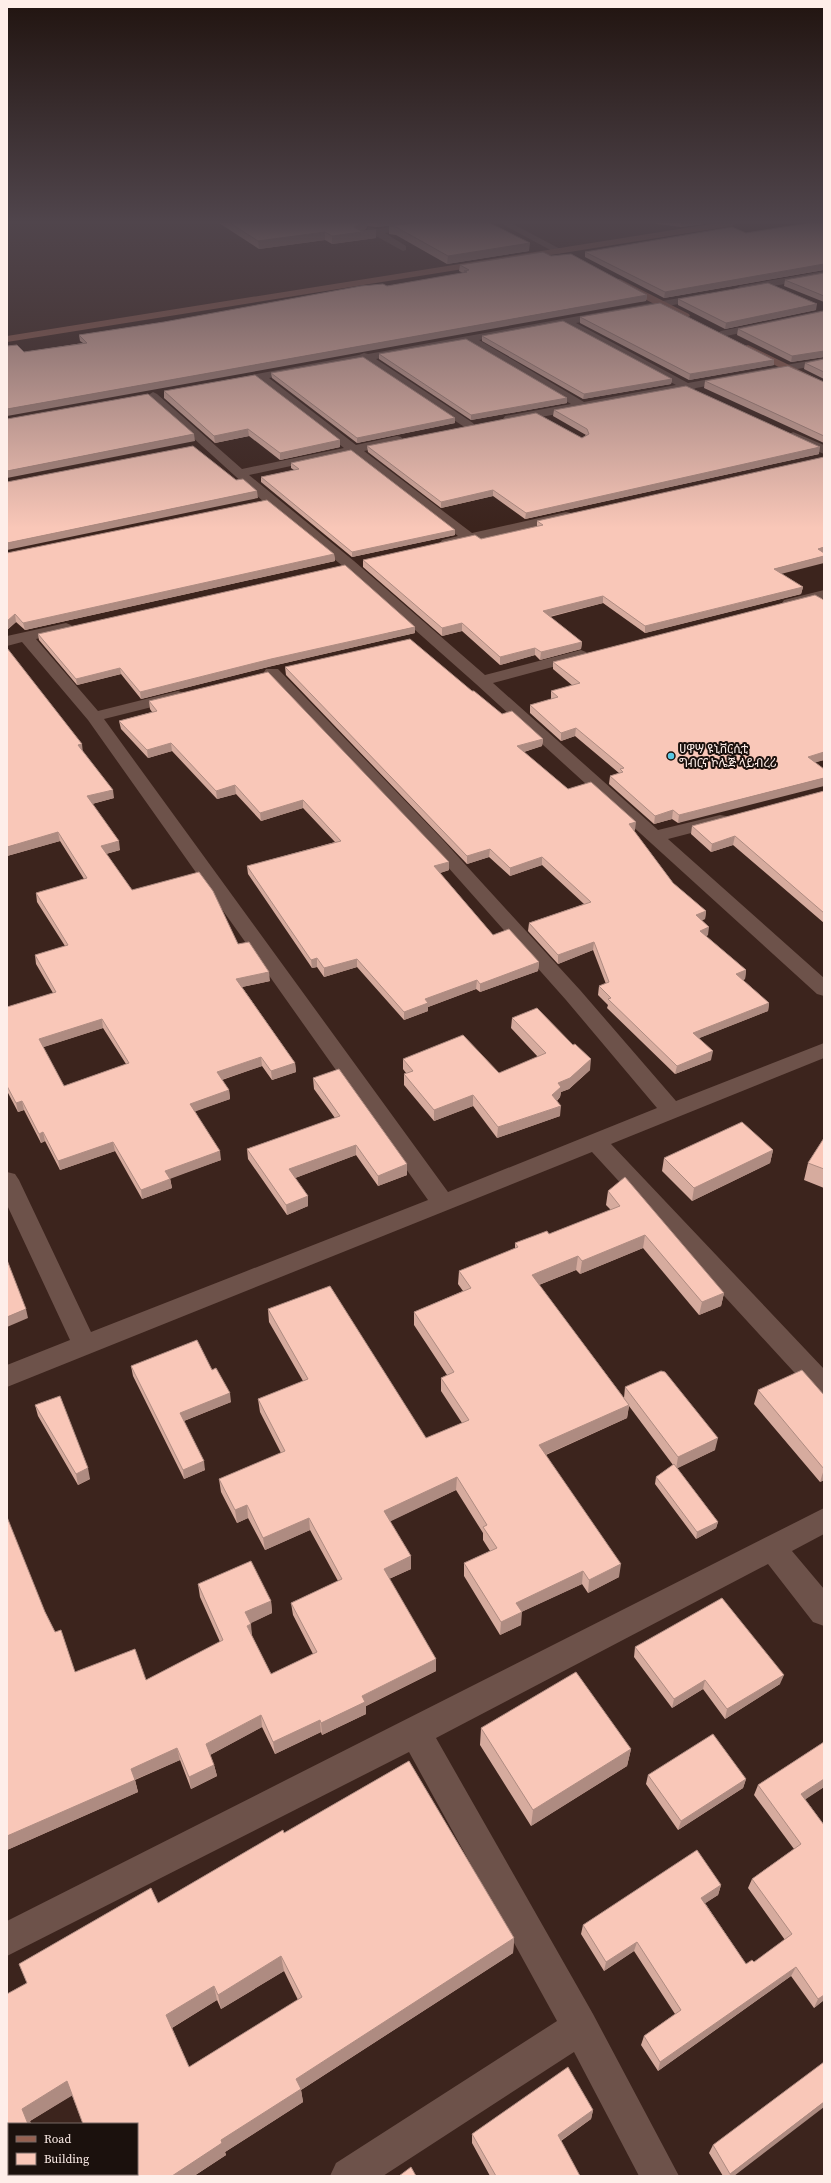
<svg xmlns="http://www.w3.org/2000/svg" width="831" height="2183" font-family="'Source Serif 4','Noto Sans Ethiopic',serif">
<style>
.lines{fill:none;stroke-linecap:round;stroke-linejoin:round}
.minor{fill:#6d524a;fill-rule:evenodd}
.major{fill:#966151;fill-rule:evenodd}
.wall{fill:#d6ab9e;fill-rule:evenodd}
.shaded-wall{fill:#ae8b81}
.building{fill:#f9c7b8;stroke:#ae8b81;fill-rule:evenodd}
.poi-dot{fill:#5ac8e5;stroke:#1b110d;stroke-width:1.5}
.labels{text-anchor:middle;stroke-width:4;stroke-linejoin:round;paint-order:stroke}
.far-poi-label{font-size:12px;fill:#feeee9;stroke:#1b110d;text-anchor:start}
</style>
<rect width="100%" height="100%" fill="#3c241d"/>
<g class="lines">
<path class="minor" d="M419,223H440L435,226L385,233L406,246V250L403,251L374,235L361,237L356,234L367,230L368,227L377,229Z
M500,223H511L564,251L559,254L556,253Z
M824,271V277L740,292L735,289L740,286Z
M707,293L711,294V298L576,323L688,383L824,358V364L696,388L690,391L685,390L509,423L505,422L503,419L505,416L571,404L467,342L376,359L473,423L475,426L469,430L364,361L269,378L356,445L397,436L401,437L403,440L401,443L364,451L472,533L566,512L571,513L573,516L571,519L447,547L442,546L440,543L442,540L458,536L351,453L249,475L354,561L485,675L581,650L586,652L589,655L586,658L493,683L658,830L720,815L726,816L729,820L726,824L668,839L824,978V996L817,994L476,684L344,567L266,504L147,396L153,392L157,394L242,469L344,448L257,380L229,385L223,382L225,380L359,355L364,353L368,354ZM564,325L676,385L584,402L479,340Z
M824,310V316L721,337L716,334L721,331Z
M793,432L824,445V454L789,439L787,436Z
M824,590V598L789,607L784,606L782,603L784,600Z
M66,623L71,625L74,628L71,631L36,639L98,711L178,691L184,693L186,696L184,699L104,719L448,1192L657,1108L566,1000L430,847L266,675L264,672L266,669H278L442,839L580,990L676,1101L824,1043V1058L611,1144L824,1369V1398L815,1395L592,1152L7,1387V1365L70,1340L7,1205V1172L15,1174L19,1180L91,1332L428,1200L88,720L22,642L7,646V636Z
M824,1508V1534L792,1551L824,1589V1626L813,1622L768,1564L436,1738L593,2014L679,2176H639L574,2052L383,2176H330L336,2163L557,2021L409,1752L7,1956V1921Z"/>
<path class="major" d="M717,223H737L732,226L7,342V336Z
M620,279L689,314L690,316L685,319L681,318L616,284V280Z
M748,345L824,382V389L744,350L743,348L744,346Z"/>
</g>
<path class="wall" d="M219,223H411L377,227L367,226L366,229L362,231L376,230V238L332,244L325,240L259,249Z
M650,223H704L703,224L681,227Z
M824,223V270L664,298L585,257V252L746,233Z
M389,226L529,251L447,264L396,235L389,234Z
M551,256L647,295L646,301L24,352L83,343L80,341L79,335L164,322L387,286L463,273L459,271L460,265Z
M824,273V302L784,286L785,280Z
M678,299L816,310L725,329L678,305Z
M824,311V357L791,362L737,335L738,329Z
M580,317L774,365L689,380L580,323Z
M482,336L672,379L671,384L583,399L482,341Z
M379,354L567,398V403L471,420L379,359Z
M824,359V379L804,369L805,363Z
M271,373L455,418V423L357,443L272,378Z
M705,381L824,382V443L704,388Z
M164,391L340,440V447L280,460L249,436L215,443L164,398Z
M554,410L819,454L525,519L493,496L441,508L368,452L367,446L582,438L586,435L553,416Z
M291,463L455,530V535L352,557L261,482V477L294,470L291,468Z
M537,521L782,574L803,587L801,594L645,633L603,603L550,617L582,642L581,649L540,660L535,655L500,665L462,631L442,636L363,567V560L481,539L537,527Z
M7,553L334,554L335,561L25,630L16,622L7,630Z
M824,600V760L815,762L678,823L672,819L654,824L609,784L610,776L619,773L575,736L561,741L530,713V705L551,699V691L573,686L553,669V662Z
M415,633L272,666L141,699L121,674L77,685L39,640L38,634Z
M285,667L472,691L502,714L543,739L542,746L524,752L568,789L635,830L634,831L673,883L706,911L705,919L702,920L708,935L706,936L746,970L745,979L743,980L769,1003L768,1011L699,1038L711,1060L675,1074L607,1008L608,1005L598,995L599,986L606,984L593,950L558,964L528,931L529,923L584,904L542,865L510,876L489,857L467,864L286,675Z
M149,701L449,862V870L440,873L493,935L539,962L538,971L480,992L476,989L428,1007V1011L404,1020L357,967L324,977L317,967L312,968L248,874L247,866L335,842L303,808L261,821L236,794L217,799L172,751L148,758L121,729L119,721L152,712L150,709Z
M83,752L114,798L92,804L120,850L106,854L132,890L238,944L270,981L242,987L295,1063L296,1072L272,1080L262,1066L222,1080L229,1090L230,1099L195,1111L221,1160L170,1178L172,1188L142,1199L115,1151L60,1170L45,1141L41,1143L24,1110L18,1112L7,1091V1007L53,993L36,964L35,955L65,946L37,902L36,893L84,879L60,841L7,856ZM103,1028L126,1064L64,1086L43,1047Z
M824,791V923L733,845L711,852L691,834L692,826Z
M512,1018L590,1070L569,1089L561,1092L560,1097L557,1101L560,1116L497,1138L473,1106L434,1121L404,1085V1074L406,1073L403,1069V1059L499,1073L538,1057L511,1028Z
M313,1078L407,1164V1175L378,1186L356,1155L295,1178L308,1196V1206L287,1215L248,1159L247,1149L335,1118L314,1089Z
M824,1138V1188L804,1180L808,1163Z
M773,1150L770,1163L692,1201L662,1171L664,1158Z
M608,1191L724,1293L721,1306L699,1315L643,1248L580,1274L576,1270L539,1285L624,1398L625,1387L715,1450L677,1468L718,1522L716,1528L696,1539L655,1484L656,1477L673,1465L629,1406L627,1418L546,1455L619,1577L588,1593L582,1584L521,1612V1625L500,1635L464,1576V1563L490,1551L483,1540V1533L456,1490L390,1521L411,1569L389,1579L436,1659V1671L366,1706V1714L322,1735L321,1732L275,1754L262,1727L210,1755L214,1765L217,1776L191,1789L180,1760L135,1780L138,1792L7,1850L45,1612L75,1672L146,1680L220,1642L200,1597L198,1584L271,1601L272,1613L250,1623L252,1636L271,1674L313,1654L293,1615L291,1603L338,1581L310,1530L265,1550L248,1518L237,1523L221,1492L219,1479L281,1453L260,1412L258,1399L303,1381L269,1322L268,1309L426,1438L462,1423L441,1391V1378L447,1375L414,1325V1312L463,1291L458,1284L459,1271L515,1249V1243L549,1234L611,1210L606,1205Z
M131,1366L212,1370L231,1402L184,1421L205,1470L184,1479L133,1376Z
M758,1390L824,1395V1480L820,1482L754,1404Z
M35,1405L90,1479L78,1485L38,1416Z
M635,1647L780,1684L725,1719L703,1689L672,1708L634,1657Z
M481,1728L631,1749L627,1766L531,1826L480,1745Z
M824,1742V1787L805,1799L824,1825V2000L814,2008L791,1976L658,2071L641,2045L644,2036L675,2014L634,1951L604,1971L581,1934L583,1925L721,1885L718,1895L705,1903L746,1964L754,1962L785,1940L748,1888L752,1879L794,1849L754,1795L758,1785Z
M409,1761L514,1938L513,1953L301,2090L303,2102L225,2152L226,2155L194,2176H103L102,2174H137V2124H83L72,2095L30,2121L31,2124H9V2174H48L49,2176H7V1994L27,1983L19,1964L151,1888L158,1903L283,1830L284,1833ZM284,1971L298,2000L189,2067L172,2028L217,2000L221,2009Z
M648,1775L746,1779L743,1788L678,1830L646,1784Z
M593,2110L591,2119L561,2141L580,2176H490L472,2143V2134Z
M713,2145L734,2176H723L709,2153Z"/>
<path class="shaded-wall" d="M362,223H367V226L366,229L358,233L376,230V238L332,244V236Z
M377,223H411L377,227Z
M681,223H704L703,224L681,227Z
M325,232V240L259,249L258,241Z
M530,243L529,251L447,264L448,256Z
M824,264V270L664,298L665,292Z
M647,295L646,301L7,416V409Z
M817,304L816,310L725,329L726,323Z
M824,351V357L791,362L792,356Z
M774,360V365L689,380L690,374Z
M672,379L671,384L583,399L584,394Z
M567,398V403L471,420V415Z
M455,418V423L357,443V438Z
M248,429L249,436L215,443L214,436Z
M194,434L195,441L7,478V471Z
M340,440V447L280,460V453Z
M820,447L819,454L525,519L526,513Z
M493,490V496L441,508V502Z
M257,491L258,498L7,550V543Z
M455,530V535L352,557V552Z
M824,547V554L818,549Z
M334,554L335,561L25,630L23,623Z
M824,556V563L773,576L774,569Z
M803,587L801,594L645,633V626Z
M603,596V603L543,618V611Z
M15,614L16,622L7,630V621Z
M462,623V631L442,636V628Z
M415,627V633L272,666L141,699L140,692L271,659Z
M582,642L581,649L540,660L541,652Z
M535,648V655L500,665V657Z
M120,668L121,674L77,685L76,679Z
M576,728L575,736L561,741V733Z
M543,739L542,746L517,754V746Z
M171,743L172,751L148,758L147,750Z
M82,744L83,753L78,745Z
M824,752V760L807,765L808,757Z
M824,778V786L678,823L679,815Z
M235,785L236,794L217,799L216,791Z
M113,790L114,798L88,805L87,796Z
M303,800V808L261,821L260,813Z
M673,810L672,819L654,824L655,816Z
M636,822L635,830L628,832L629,824Z
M58,832L60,841L7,856V847Z
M735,836L733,845L711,852L712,844Z
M119,841L120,850L102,855L101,846Z
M490,849L489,857L467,864V856Z
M542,857V865L510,876V868Z
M449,862V870L434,875V866Z
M706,911L705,919L694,923L696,915Z
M709,927L708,935L698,939L700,931Z
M594,942L593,950L558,964V955Z
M317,958V967L312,968L311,960Z
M357,959V967L324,977V968Z
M539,962L538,971L480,992V984Z
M746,970L745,979L735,983L736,974Z
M269,972L270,981L237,988L236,979Z
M477,980L476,989L428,1007V1011L404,1020V1012L425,999Z
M769,1003L768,1011L692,1041L693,1033Z
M102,1019L103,1028L41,1048L39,1039Z
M713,1051L711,1060L675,1074L677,1066Z
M261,1057L262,1066L218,1081L217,1072Z
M591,1059L590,1070L569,1089L561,1092L560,1097L551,1106L552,1095L558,1083Z
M295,1063L296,1072L272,1080L271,1071Z
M229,1090L230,1099L191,1113L190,1104Z
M473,1095V1106L434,1121V1110Z
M22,1101L24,1110L18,1112L16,1103Z
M561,1106L560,1116L497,1138L498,1127Z
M43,1132L45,1141L41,1143L39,1134Z
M113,1142L115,1151L60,1170L58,1161Z
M356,1145V1155L290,1180L289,1169Z
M773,1150L770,1163L692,1201L694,1188Z
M220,1151L221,1160L167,1180L165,1171Z
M407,1164V1175L378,1186V1176Z
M170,1179L172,1188L142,1199L141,1190Z
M308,1196V1206L287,1215L286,1205Z
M645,1235L643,1248L580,1274L582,1261Z
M578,1256L576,1270L531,1288L532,1275Z
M724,1293L721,1306L699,1315L702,1302Z
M26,1309L28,1318L7,1327V1317Z
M230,1393L231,1402L181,1422L180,1413Z
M629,1405L627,1418L538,1458L539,1445Z
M718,1438L715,1450L676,1469L678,1457Z
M204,1461L205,1470L184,1479L183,1470Z
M88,1468L90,1479L78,1485L76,1474Z
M824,1469V1480L820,1482Z
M457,1477L456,1490L385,1524L384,1511Z
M247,1505L248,1518L237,1523L235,1510Z
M309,1518L310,1530L265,1550L263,1538Z
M718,1522L716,1528L696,1539L697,1532Z
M411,1556V1569L384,1581V1569Z
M621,1564L619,1577L588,1593L589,1580Z
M583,1571L582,1584L515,1615L516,1603Z
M271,1601L272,1613L247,1625L245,1612Z
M522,1612L521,1625L500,1635L501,1622Z
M251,1624L252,1637L247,1626Z
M436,1659V1671L366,1706V1714L322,1735L321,1723L362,1696Z
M784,1675L780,1684L725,1719L727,1709Z
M705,1680L703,1689L672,1708L674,1699Z
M261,1715L262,1727L208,1756L206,1744Z
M320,1720L321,1732L275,1754L273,1742Z
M177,1748L180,1760L134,1780L131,1769Z
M631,1749L627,1766L531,1826L533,1810Z
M214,1765L217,1776L191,1789L189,1777Z
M746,1779L743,1788L678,1830L681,1821Z
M824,1779V1787L797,1805L801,1794Z
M135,1780L138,1792L7,1850V1836Z
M721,1885L718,1895L698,1908L701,1898Z
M514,1938L513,1953L301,2090L303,2102L225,2152L226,2155L194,2176H172L221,2140L296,2079Z
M637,1942L634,1951L604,1971L606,1962Z
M281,1956L284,1971L221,2009L218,1995Z
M796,1967L791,1976L658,2071L660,2062Z
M214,1986L217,2000L170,2029L166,2015Z
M824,1995V2000L814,2008L818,1999Z
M67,2081L73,2095L30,2121L31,2124H28L22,2109Z
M824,2102V2107L734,2176H729L730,2174Z
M593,2110L591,2119L556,2144L558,2135Z"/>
<path class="building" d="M230,223H362L354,227L361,231L376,230L332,236L325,232L258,241Z
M414,223H490L530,243L448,256L396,227L389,226Z
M808,223H824V264L665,292L585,252L732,227L746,233Z
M543,252L551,256L571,254L647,295L7,409V346L17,345L24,352L87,343L79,335L164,322L361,286L383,284L387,286L467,272L464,271L469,270L460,265Z
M824,273V296L785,280Z
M768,283L817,304L726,323L678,299Z
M660,303L774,360L690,374L580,317Z
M824,311V351L792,356L738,329Z
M563,321L672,379L584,394L482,336Z
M466,339L567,398L471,415L379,354Z
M363,357L455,418L357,438L271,373Z
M824,359V372L805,363Z
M788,366L824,382V436L705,381Z
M255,375L340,440L280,453L248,429L214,436L164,391Z
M686,386L820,447L526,513L493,490L441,502L367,446L536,413L582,438L589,434L587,429L554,410Z
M148,394L194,434L7,471V419Z
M193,446L236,480L243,479L257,491L7,543V482Z
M351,450L455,530L352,552L261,477L299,469L291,463Z
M824,457V547L818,549L824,553V556L774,569L803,587L645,626L603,596L543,611L582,642L541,652L535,648L500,657L462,623L442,628L363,560L475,535L481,539L543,525L537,521Z
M267,500L334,554L23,623L15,614L7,621V553Z
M345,565L415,627L271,659L140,692L120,668L76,679L38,634Z
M815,595L824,600V752L808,757L824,769V778L679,815L673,810L655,816L610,776L623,772L620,769L624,768L576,728L561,733L530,705L558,697L551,691L580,683L553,662Z
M410,639L472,691H474L502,714L512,711L543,739L517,746L568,789L591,782L636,822L629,824L673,883L706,911L696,915L709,927L700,931L746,970L736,974L769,1003L693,1033L713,1051L677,1066L608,999L611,998L599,986L609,982L594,942L558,955L529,923L591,902L542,857L510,868L490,849L467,856L285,667Z
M7,648L82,744L78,745L113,790L87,796L119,841L101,846L132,890L199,872L213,891L238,944L249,942L269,972L236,979L295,1063L271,1071L261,1057L217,1072L229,1090L190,1104L220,1151L165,1171L170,1179L141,1190L113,1142L58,1161L43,1132L39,1134L22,1101L16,1103L7,1086V1007L56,992L35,955L68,945L36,893L87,878L58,832L7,847ZM102,1019L129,1063L64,1086L39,1039Z
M268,672L449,862L434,866L493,935L509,929L539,962L480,984L477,980L425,999L428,1003L404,1012L357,959L324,968L317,958L311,960L247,866L341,841L303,800L260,813L235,785L216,791L171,743L147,750L119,721L157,711L149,701Z
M824,791V913L735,836L712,844L692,826Z
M537,1008L573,1045L575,1044L591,1059L570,1078L558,1083L561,1087L552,1095L561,1106L498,1127L473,1095L434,1110L404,1074L413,1071L403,1059L463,1035L499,1073L546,1053L512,1018Z
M339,1069L407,1164L378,1176L356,1145L289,1169L308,1196L286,1205L247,1149L340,1116L313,1078Z
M742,1122L773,1150L694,1188L664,1158Z
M824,1138V1169L808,1163Z
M625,1177L724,1293L702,1302L645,1235L582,1261L578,1256L532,1275L629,1405L539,1445L621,1564L589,1580L583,1571L516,1603L522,1612L501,1622L464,1563L497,1548L483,1527L487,1525L457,1477L384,1511L411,1556L384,1569L436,1659L362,1696L365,1702L321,1723L320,1720L273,1742L261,1715L206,1744L214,1765L189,1777L177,1748L131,1769L135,1780L7,1836V1517L45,1612L55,1632L61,1630L75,1672L135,1649L146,1680L223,1640L198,1584L251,1561L271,1601L245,1612L251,1624L247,1626L271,1674L317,1652L291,1603L342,1579L309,1518L263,1538L247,1505L235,1510L219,1479L285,1451L258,1399L308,1379L268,1309L330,1286L426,1438L469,1420L441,1378L454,1372L414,1312L471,1288L459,1271L518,1247L515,1243L547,1231L549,1234L620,1206L608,1191Z
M7,1260L26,1309L7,1317Z
M197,1340L212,1370L216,1368L230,1393L180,1413L204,1461L183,1470L131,1366Z
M802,1370L824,1395V1469L758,1390Z
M661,1371L665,1372L718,1438L678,1457L625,1387Z
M60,1396L88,1468L76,1474L35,1405Z
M674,1464L718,1522L697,1532L656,1477Z
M722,1598L784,1675L727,1709L705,1680L674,1699L635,1647Z
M576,1672L631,1749L533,1810L481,1728Z
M713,1734L746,1779L681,1821L648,1775Z
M824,1742V1779L801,1794L824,1825V1995L818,1999L796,1967L660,2062L644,2036L681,2010L637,1942L606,1962L583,1925L697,1850L721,1885L701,1898L746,1964L752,1960L754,1962L792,1934L752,1879L801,1844L758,1785Z
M409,1761L514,1938L296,2079L301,2089L221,2140L222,2143L172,2176H103L102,2174H137V2124H83L67,2081L22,2109L28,2124H9V2174H46V2176H7V1994L27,1983L19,1964L151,1888L158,1903L283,1830L284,1833ZM281,1956L302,1997L189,2067L166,2015L214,1986L218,1995Z
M824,2062V2102L730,2174L713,2145Z
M568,2067L593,2110L558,2135L580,2176H496L472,2134Z
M411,2167L416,2176H399Z"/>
<linearGradient id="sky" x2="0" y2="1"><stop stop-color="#211410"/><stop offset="0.42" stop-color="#50454c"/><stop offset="1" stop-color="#50454c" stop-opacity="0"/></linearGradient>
<rect width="831" height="528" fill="url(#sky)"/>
<circle class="poi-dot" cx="671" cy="756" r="4"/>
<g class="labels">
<g class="far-poi-label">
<text x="679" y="753">ሀዋሣ ዩኒቨርሲቲ<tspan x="679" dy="14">ግብርና ኮሌጅ ላይብረሪ</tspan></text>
</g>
</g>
<rect width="831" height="2183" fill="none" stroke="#feeee9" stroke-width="16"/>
<rect x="8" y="2123" width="130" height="52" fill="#1b110d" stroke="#766965"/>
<rect x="16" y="2136" width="20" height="6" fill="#966151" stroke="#766965"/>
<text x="44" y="2143" font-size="12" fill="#feeee9">Road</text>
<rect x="16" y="2153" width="20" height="12" fill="#f9c7b8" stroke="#766965"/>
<text x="44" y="2163" font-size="12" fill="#feeee9">Building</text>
</svg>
